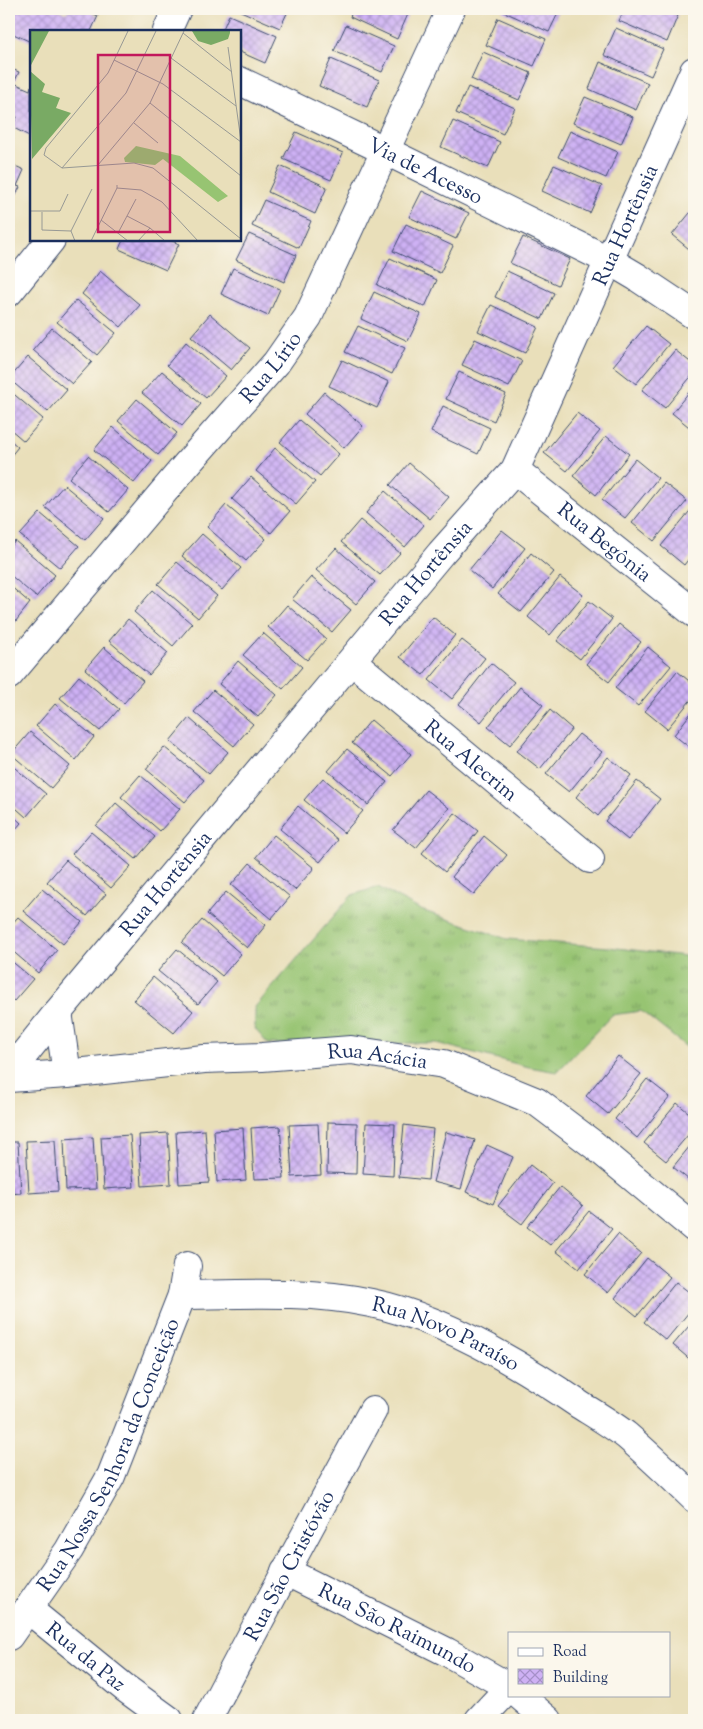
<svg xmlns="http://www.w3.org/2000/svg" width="703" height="1729" font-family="'Sorts Mill Goudy',serif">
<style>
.grass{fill:url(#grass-tufts);stroke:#597a68}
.building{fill:url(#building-cross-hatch)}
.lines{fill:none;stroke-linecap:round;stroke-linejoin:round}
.minor-casing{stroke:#3a496c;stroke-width:30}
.minor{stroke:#fff;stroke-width:28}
.labels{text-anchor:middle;stroke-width:4;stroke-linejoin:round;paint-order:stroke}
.street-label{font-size:21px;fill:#1b2f5e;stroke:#fbf7ec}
.inset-road{fill:none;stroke:#979995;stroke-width:1}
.view{fill:#c2185b;fill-opacity:0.15;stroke:#c2185b;stroke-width:2.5}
.inset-edge{fill:none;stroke:#1b2f5e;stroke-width:2.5}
</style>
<defs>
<pattern id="grass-tufts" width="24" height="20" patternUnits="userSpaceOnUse" patternTransform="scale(1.25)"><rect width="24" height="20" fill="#97c472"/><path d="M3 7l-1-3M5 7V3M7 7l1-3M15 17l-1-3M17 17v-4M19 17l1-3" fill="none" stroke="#7aa061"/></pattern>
<pattern id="building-cross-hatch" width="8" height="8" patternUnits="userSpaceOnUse" patternTransform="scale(1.25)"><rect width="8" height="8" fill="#ceb1f4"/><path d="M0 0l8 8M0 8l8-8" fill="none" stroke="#a690c9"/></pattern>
</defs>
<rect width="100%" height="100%" fill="#fbf7ec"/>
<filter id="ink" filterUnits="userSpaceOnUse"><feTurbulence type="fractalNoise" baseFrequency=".02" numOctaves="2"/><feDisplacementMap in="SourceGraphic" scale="10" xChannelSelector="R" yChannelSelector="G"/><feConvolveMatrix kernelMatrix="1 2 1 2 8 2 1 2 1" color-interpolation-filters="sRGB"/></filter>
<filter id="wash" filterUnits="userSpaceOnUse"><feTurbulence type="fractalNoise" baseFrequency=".0096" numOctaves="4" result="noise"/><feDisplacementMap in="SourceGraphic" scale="20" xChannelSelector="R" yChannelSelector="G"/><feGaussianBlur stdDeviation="1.12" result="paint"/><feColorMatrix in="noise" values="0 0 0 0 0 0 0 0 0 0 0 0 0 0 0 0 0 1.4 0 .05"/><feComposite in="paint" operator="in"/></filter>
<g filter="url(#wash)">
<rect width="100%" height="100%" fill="#e9dfba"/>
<path class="grass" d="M378,887L421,910L507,939L608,947L694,957V1053L641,1011L612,1015L557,1072L529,1067L436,1043L268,1044L255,1029V1007L352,895Z"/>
<g id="blocks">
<path class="building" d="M9,9H57L66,13L69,9H84L98,16L91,31H31V42L9,32V24L13,14L9,12Z
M236,9H289L280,28Z
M353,9H402L409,12L397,39L350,17Z
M503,9H560L549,32L502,11Z
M624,9H664L678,15L667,42L619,21Z
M229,15L277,36L265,63L240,52V31H222Z
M498,18L546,39L534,66L486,45Z
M346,25L394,46L382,72L334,51Z
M616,28L663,49L651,76L604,55Z
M483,52L531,73L519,100L471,79Z
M331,59L379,80L367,107L319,86Z
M600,62L648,83L636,110L589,89Z
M9,68L19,72L14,83L30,90L31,86V137L12,127L17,117L9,113Z
M468,87L515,108L503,134L456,113Z
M585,97L633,117L621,144L573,123Z
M453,121L500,142L488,168L441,147Z
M570,131L618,152L606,178L558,157Z
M296,132L343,153L331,180L283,159Z
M9,163L24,170L17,186L20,187L12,203L9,201Z
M554,165L602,186L590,213L542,191Z
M280,166L327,187L315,214L268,192Z
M422,191L469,213L456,239L409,217Z
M264,200L311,221L299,248L252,226Z
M694,208V253L672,235Z
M406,224L453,246L440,273L393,251Z
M249,234L296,255L284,282L236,260Z
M523,237L570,259L558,285L510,263Z
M123,240H170L179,244L166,270L119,249Z
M390,258L437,280L425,307L377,285Z
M233,268L280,289L268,316L221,294Z
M100,271L140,305L121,327L82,294Z
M507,271L554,293L542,319L495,297Z
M374,292L421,314L408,341L361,319Z
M76,300L116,333L97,355L57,322Z
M491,305L538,327L525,353L478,331Z
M210,314L250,348L231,370L191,336Z
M358,326L405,348L392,374L345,352Z
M646,326L669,344L636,384L613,366Z
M52,328L92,362L72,384L33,350Z
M475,339L522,361L509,387L462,365Z
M186,342L226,376L206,398L167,365Z
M675,350L694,365V373L665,408L642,390Z
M28,357L67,390L48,412L9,379Z
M342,360L389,382L377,408L329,386Z
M162,371L201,404L182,426L142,393Z
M459,372L506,394L494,421L446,399Z
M694,386V431L672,413Z
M9,390L43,419L24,441L9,428Z
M324,392L363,426L344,448L305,414Z
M137,399L177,433L158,455L118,421Z
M443,406L490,428L478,454L431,432Z
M577,413L600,431L567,471L544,453Z
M299,420L339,454L320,476L280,442Z
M113,427L152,461L134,483L94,450Z
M606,436L629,454L596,495L573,476Z
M9,439L18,447L9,458Z
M275,448L315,482L296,504L256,471Z
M88,456L128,490L109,512L69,478Z
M635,459L658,478L625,518L602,500Z
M409,463L449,497L430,519L390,485Z
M251,477L290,511L271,533L232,499Z
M664,483L687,501L654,541L632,523Z
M64,485L104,518L85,540L45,507Z
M385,491L424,525L405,547L366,513Z
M226,505L266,539L246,561L207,527Z
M694,506V552L684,565L661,546Z
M40,513L79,546L60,568L20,535Z
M360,520L400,553L380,575L341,542Z
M502,530L525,548L492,589L469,570Z
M202,534L241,568L222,590L182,556Z
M15,541L55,575L36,597L9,574V549Z
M336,548L375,582L356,604L316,570Z
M531,553L554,572L521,612L498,594Z
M177,562L217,596L198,618L158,584Z
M311,577L351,610L332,632L292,599Z
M560,577L583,595L550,635L528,617Z
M9,585L30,603L12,626L9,623Z
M153,590L192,624L173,646L134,612Z
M589,601L612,619L580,659L557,641Z
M287,605L326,639L307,660L268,627Z
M433,617L455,635L423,675L400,657Z
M128,619L168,653L149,675L109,641Z
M619,624L641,642L609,682L586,664Z
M263,633L302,667L283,689L243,655Z
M462,640L485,658L452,699L429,680Z
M104,647L143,681L124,703L85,669Z
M648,647L671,666L638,706L615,688Z
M238,661L277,695L258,717L219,684Z
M491,663L514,682L481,722L459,704Z
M677,671L694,685V696L667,729L645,711Z
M79,676L119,709L100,731L60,698Z
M520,687L543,705L510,745L488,727Z
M213,690L253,724L234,746L194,712Z
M55,704L94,737L76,760L36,726Z
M694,709V751L674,735Z
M550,710L572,729L540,769L517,751Z
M189,718L228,752L209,774L170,741Z
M371,720L411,754L392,776L352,743Z
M30,732L70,766L51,788L11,754Z
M579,734L602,752L569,792L546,774Z
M164,747L204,780L185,802L146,769Z
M347,749L387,782L368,805L328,771Z
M608,757L631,775L598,816L576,797Z
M9,763L46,794L26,817L9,802Z
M140,775L180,809L160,831L121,797Z
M323,778L363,811L344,833L304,800Z
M637,781L660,799L628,840L605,821Z
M426,790L449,808L416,848L393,830Z
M116,803L155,837L136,859L96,826Z
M298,806L338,840L320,862L280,829Z
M9,812L21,823L9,837Z
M455,813L478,831L445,872L422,853Z
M91,832L131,866L111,888L72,854Z
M274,835L314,868L295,890L256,857Z
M484,836L507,855L474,895L452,877Z
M66,860L106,894L87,916L47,882Z
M250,863L290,897L271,919L231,885Z
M42,889L82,922L63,944L23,911Z
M226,892L266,925L247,948L207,914Z
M18,917L57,950L38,973L9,948V927Z
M202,920L241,954L222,976L182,943Z
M177,949L217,982L198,1004L158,971Z
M9,959L33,979L14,1001L9,997Z
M153,977L193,1011L174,1033L134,1000Z
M618,1056L641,1074L608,1114L586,1096Z
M647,1079L670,1097L637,1138L615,1119Z
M677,1103L694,1117V1128L666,1161L644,1143Z
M328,1122L357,1123L356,1174L327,1173Z
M366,1123L395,1124L393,1176L363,1174Z
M318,1124L321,1175L292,1177L289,1125Z
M404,1125L433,1129L428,1180L399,1177Z
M280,1126L284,1178L254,1179L251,1128Z
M243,1128L246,1180L217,1182L214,1130Z
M205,1130L209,1182L179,1184L176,1132Z
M446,1132L475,1140L461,1189L433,1182Z
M168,1133L171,1184L142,1186L139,1135Z
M130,1135L134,1187L104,1189L101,1137Z
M93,1137L96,1189L66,1190L64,1139Z
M55,1140L58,1191L29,1193L26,1141Z
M694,1141V1184L673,1167Z
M9,1142H18L21,1193L9,1194Z
M487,1145L513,1157L493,1204L466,1192Z
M530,1165L553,1183L522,1224L498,1206Z
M560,1187L583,1206L550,1245L527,1227Z
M589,1211L612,1229L579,1269L556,1251Z
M618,1234L641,1253L608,1293L585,1274Z
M647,1258L670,1277L637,1316L615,1298Z
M676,1282L694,1296V1306L666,1340L644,1322Z
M694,1320V1363L673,1345Z"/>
</g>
</g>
<g filter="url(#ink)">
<use href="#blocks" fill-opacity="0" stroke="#3a496c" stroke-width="1"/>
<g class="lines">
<defs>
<g id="minor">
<path d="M167,31L177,9"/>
<path id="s1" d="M240,81L386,151L610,261L637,277L694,315"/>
<path d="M9,292L51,240"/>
<path id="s2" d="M515,470L694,613"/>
<path id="s3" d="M352,661L590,859"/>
<path id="s4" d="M9,675L187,464L276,363L308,317L451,9"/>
<path d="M58,1012L67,1074"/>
<path id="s5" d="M9,1073L58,1012L441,553L515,470L694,71"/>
<path id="s6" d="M9,1078L67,1074L204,1059L262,1057L351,1050L444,1064L537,1102L594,1145L694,1228"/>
<path id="s7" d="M187,1266L182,1295C245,1294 309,1290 371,1303C442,1317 520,1364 580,1405C596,1415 613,1425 627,1436C650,1456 672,1477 694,1498"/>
<path id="s8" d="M285,1571L447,1652L509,1687"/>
<path id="s9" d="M28,1609L125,1688L169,1720"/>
<path id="s10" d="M9,1636L69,1550L111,1476L182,1295"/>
<path d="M519,1695L548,1720"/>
<path id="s11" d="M207,1720C261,1616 317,1513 373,1410"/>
<path d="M479,1720L509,1688"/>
</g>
</defs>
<use href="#minor" class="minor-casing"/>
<use href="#minor" class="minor"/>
</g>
</g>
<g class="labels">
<g class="street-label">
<text dy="7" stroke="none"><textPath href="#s1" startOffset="206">Via de Acesso</textPath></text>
<text dy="7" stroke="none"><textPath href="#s5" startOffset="1056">Rua Hortênsia</textPath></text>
<text dy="7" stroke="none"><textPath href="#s4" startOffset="404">Rua Lírio</textPath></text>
<text dy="7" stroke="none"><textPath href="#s2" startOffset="115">Rua Begônia</textPath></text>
<text dy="7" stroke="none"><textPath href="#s5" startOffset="651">Rua Hortênsia</textPath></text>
<text dy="7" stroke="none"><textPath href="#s3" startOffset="155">Rua Alecrim</textPath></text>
<text dy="7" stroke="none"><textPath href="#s5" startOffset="246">Rua Hortênsia</textPath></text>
<text dy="7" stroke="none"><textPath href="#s6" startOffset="370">Rua Acácia</textPath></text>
<text dy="7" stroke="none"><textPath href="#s7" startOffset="300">Rua Novo Paraíso</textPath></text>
<text dy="7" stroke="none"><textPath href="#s10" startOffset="208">Rua Nossa Senhora da Conceição</textPath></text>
<text dy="7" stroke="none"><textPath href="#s11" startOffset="175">Rua São Cristóvão</textPath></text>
<text dy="7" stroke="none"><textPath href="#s8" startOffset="126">Rua São Raimundo</textPath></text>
<text dy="7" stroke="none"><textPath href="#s9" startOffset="75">Rua da Paz</textPath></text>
</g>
</g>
<g transform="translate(30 30)">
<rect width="211" height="211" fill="#e9dfba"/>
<path d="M106,116L150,126L198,166L188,172L133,129L125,135L95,132L94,128Z" fill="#97c472"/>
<path d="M0,1H19L0,37ZM162,1H200V3L198,9L181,15L168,11ZM0,41L15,54L12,62L30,68L26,78L41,83L2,129Z" fill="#79aa64"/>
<path class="inset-road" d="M98,1L78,43L16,118L14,125L32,138L104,133L123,138L211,209M153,3L202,42M198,17L211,111M141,28L206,76M84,30L133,54L211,112M120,73L211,146M104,93L128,113M68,135L120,73L154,1M32,138L96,63L126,1M87,155V158L111,160L132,172L168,211M0,181H30L38,164M97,186L120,198L135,211M71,190L98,211M12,200L41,201M12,200V182M88,203L106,169M45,211L41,201L62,159M61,211L87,158M108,211L120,198"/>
<path class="view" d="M68,25H140V202H68Z"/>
<rect width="211" height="211" class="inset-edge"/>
</g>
<rect width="703" height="1729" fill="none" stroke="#fbf7ec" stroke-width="30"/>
<rect x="508" y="1632" width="162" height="65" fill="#fbf7ec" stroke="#a1a7b3"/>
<rect x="518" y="1648" width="25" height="8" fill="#ffffff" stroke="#a1a7b3"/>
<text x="553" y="1656" font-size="15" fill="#1b2f5e">Road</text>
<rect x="518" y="1669" width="25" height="15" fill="url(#building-cross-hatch)" stroke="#a1a7b3"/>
<text x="553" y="1682" font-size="15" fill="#1b2f5e">Building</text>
</svg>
